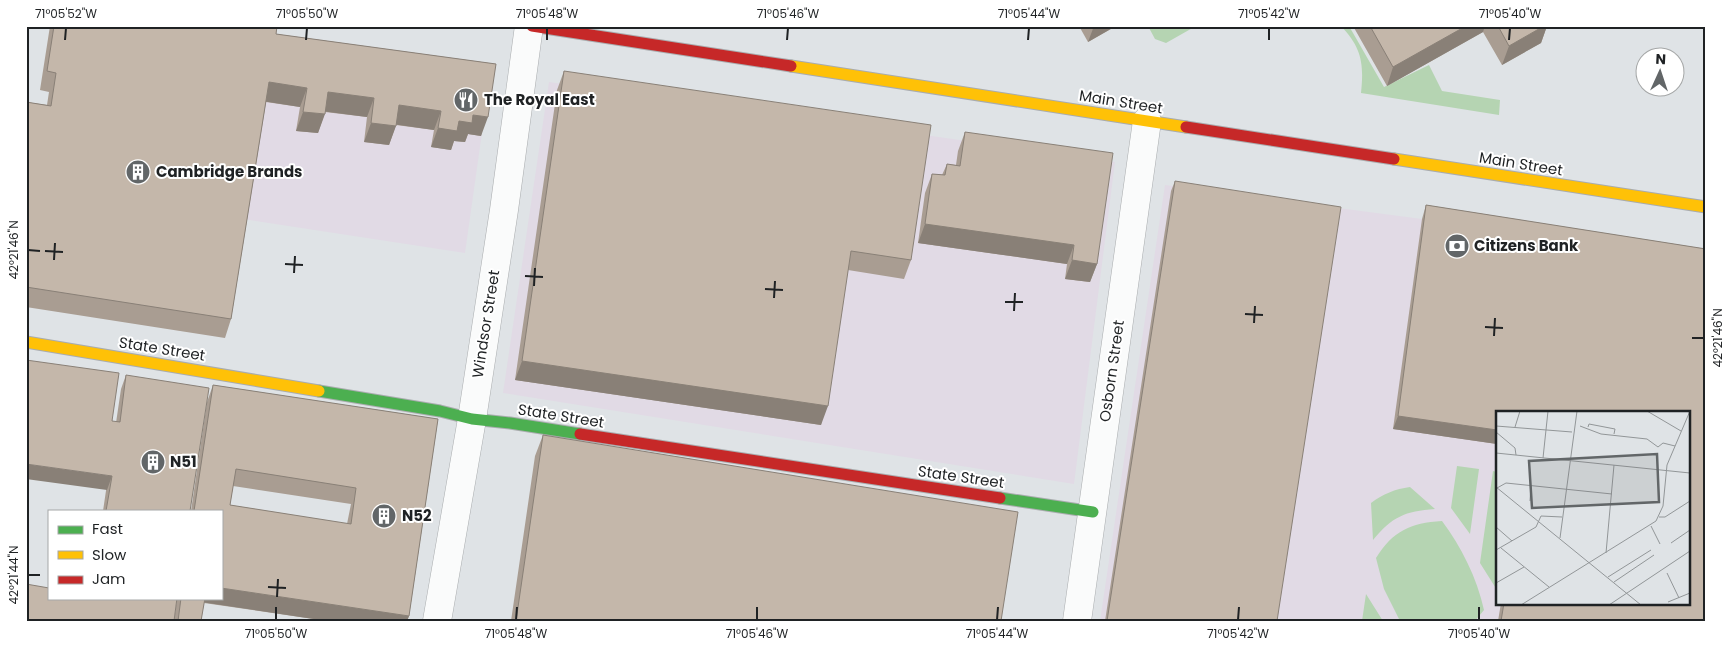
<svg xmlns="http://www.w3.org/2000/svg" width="1732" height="647" font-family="Poppins,sans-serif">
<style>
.commercial{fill:#e1dae5;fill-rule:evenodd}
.green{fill:#b5d4b2}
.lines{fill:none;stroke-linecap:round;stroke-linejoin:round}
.street-casing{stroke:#a9acae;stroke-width:29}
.fast-casing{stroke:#a9acae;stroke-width:13}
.slow-casing{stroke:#a9acae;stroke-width:13}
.jam-casing{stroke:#a9acae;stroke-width:13}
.street{stroke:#fafbfb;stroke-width:28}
.fast{stroke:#4caf50;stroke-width:11}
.slow{stroke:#ffc107;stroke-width:11}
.jam{stroke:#c62828;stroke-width:11}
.wall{fill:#a99d92;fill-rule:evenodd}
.shaded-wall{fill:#898077}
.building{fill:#c4b7aa;stroke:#898077;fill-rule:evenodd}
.ticks{fill:none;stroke:#1f2224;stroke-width:2}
.labels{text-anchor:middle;stroke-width:4;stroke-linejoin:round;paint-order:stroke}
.poi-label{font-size:15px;font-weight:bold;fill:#1f2224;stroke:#fff;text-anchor:start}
.street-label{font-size:15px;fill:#1f2224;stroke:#fff}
.inset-road{fill:none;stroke:#929698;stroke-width:1}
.view{fill:#626668;fill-opacity:0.15;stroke:#626668;stroke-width:2.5}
.inset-edge{fill:none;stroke:#1f2224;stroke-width:2.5}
.neatline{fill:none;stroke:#1f2224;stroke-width:2}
.ticks-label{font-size:12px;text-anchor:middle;fill:#1f2224}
</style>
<rect width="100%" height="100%" fill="#dfe3e6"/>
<path class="commercial" d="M269,53L489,83L465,253L243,219Z
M549,82L1115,162L1074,484L503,393Z
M1165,185L1422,219L1706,263V621H1100ZM1497,412H1688V603H1497Z"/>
<path class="green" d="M1148,26H1196L1166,43L1155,39Z
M1341,26H1349L1384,87L1429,65L1442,91L1500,100L1499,115L1361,93C1364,64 1362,48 1341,26Z
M1457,466L1479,469L1470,534L1451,508Z
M1493,471L1497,472V590L1480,563Z
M1410,487L1435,509C1405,511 1392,517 1373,540L1371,503C1383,494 1395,489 1410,487Z
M1442,521C1461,546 1477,578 1484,610L1475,621H1400L1384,589L1376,558C1393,531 1410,523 1442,521Z
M1366,594L1383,621H1362Z"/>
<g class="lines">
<defs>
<path id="street" d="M437,621L472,419L504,210L529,26
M1077,621L1147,121"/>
<path id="fast" d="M319,391L440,411L472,419L510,423L580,434
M1000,498L1093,512"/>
<path id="slow" d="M791,66L1186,127
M1394,159L1706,207
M26,342L319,391"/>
<path id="jam" d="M532,26L791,66
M1186,127L1394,159
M580,434L1000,498"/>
</defs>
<use href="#street" class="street-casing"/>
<use href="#fast" class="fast-casing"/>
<use href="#slow" class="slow-casing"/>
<use href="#jam" class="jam-casing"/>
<use href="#street" class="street"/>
<use href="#fast" class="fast"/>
<use href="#slow" class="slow"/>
<use href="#jam" class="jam"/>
</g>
<path class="wall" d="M50,26H277L276,34L496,64L481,136L468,134L465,142L454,141L451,150L431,147L434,130L396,125L389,145L364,142L367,117L325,112L318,133L296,131L300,107L266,102L231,319L225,338L26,307V102L47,105L49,92L40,90Z
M1079,26H1116L1088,42Z
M1353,26H1547L1541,43L1502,65L1483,32L1387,86Z
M564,71L911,260L904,279L848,270L821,425L515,380L557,90Z
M965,132L1097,264L1090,282L1065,279L1067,264L918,243L925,193L932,174L942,175L947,164L956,165L958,151Z
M1175,181L1277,621H1105L1171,191Z
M1426,205L1706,249V621H1498L1501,603H1688V412H1497V444L1393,429L1422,219Z
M126,375L190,511H103L121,389Z
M213,385L438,419L409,616L407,621H327L204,603L201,621H174L177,598H221V511H191L207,402ZM233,486L351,504L347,524L230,505Z
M543,435L1001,621H511L535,456Z"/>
<path class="shaded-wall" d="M1094,26H1116L1088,42Z
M1466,26H1485L1483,32L1387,86L1393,67Z
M1544,26H1547L1541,43L1502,65L1509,46Z
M269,82L307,88L300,107L262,101Z
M328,92L374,98L367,117L321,111Z
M399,105L441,111L434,130L392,124Z
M303,112L325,114L318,133L296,131Z
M473,115L488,117L481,136L468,134L465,142L454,141L451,150L431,147L438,128L459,121Z
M371,123L396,126L389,145L364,142Z
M925,224L1074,245L1067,264L918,243Z
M1072,260L1097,264L1090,282L1065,279Z
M522,361L828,406L821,425L515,380Z
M1398,416L1497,430V444L1393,429Z
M26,464L112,476L107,490L26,479Z
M221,588L409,616L407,621H327L201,602L202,598H221Z"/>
<path class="building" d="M54,26H277L276,34L496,64L488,117L473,115L472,123L459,121L457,131L438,128L441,111L399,105L396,126L371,123L374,98L328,92L325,114L303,112L307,88L269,82L231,319L26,287V102L51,106L56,73L47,71Z
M1370,26H1466L1393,67Z
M1498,26H1544L1509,46Z
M564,71L931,125L911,260L851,251L828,406L522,361Z
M965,132L1113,153L1097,264L1072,260L1074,245L925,224L932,174L945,175L947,164L960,166Z
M1175,181L1341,207L1277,621H1107Z
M1426,205L1706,249V621H1501L1504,603H1688V412H1497V430L1398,416Z
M26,360L119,373L112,421L120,422L126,375L209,388L190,511H106L112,476L26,464Z
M213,385L438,419L409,616L221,588V511H194ZM236,469L356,488L351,524L230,505Z
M543,435L1018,512L1001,621H516Z
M26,584L49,588V598H177L174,621H26Z
M181,598H205L201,621H178Z"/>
<path class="ticks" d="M65,40L66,28M306,40L307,28M547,40V28M787,40L788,28M1028,40L1029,28M1269,40V28M1509,40L1510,28M28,250L40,251M45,251L63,252M54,260L55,243M285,264L303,265M294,273L295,256M525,276L543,277M534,286L535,268M765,289L783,290M774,298L775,281M1005,302H1023M1014,311L1015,293M1245,314L1263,315M1254,323L1255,306M1485,327L1503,328M1494,336L1495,318M1692,338H1704M28,575H40M268,587L286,588M277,597L278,579M276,620V607M516,620L517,607M757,620V607M997,620L998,607M1238,620L1239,607M1479,620V607"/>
<defs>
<symbol id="restaurant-disc" viewBox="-11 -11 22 22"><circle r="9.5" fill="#626668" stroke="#fff"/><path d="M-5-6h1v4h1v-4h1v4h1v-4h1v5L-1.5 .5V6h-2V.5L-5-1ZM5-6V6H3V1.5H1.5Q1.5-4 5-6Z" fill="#fff"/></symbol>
<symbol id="building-disc" viewBox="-11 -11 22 22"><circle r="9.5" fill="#626668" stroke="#fff"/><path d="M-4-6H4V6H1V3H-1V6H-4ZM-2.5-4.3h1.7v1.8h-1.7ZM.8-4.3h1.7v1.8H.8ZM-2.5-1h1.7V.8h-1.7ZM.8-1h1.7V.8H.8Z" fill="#fff"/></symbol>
<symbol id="bank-disc" viewBox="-11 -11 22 22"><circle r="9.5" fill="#626668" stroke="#fff"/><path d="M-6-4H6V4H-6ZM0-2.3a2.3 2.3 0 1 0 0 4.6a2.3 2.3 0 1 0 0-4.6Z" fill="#fff"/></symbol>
</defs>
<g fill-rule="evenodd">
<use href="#restaurant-disc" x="452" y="86" width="28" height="28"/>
<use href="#building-disc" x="124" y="158" width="28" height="28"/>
<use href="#bank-disc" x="1443" y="232" width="28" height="28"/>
<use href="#building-disc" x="139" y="448" width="28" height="28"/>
<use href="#building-disc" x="370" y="502" width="28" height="28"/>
</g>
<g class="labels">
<g class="poi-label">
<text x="484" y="105">The Royal East</text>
<text x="156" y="177">Cambridge Brands</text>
<text x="1474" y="251">Citizens Bank</text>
<text x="170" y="467">N51</text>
<text x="402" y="521">N52</text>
</g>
<g class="street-label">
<text transform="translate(1121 102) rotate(9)" y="5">Main Street</text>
<text transform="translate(1521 164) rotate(9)" y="5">Main Street</text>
<text transform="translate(486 324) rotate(-81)" y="5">Windsor Street</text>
<text transform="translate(162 349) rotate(9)" y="5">State Street</text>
<text transform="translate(1112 371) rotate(-82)" y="5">Osborn Street</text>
<text transform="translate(561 416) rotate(9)" y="5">State Street</text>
<text transform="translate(961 477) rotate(8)" y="5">State Street</text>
</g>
</g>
<g transform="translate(1496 411)">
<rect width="194" height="194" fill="#dfe3e6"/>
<path class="inset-road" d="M151,0L185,20M0,15L76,21M84,15L105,23L151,28L162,36L167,32L179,35M19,16L24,0M92,16L93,13L119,18L118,23M0,21L19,37L20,44M0,42L194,62M47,47L52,0M0,76L145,194M1,77L10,72L116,83M34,90L35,75M163,106H169L194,90M155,115L164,133M0,116L16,130M64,127L81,0M175,132L194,119M5,137L53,176M0,139L40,116L45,105L66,106M110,142L118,54M171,162L183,187M112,166L155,139M118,171L158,144M0,172L28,156M172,191L194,182M25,194L160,110L167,95L171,54L194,0M113,194L194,140"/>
<path class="view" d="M161,43L163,91L36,97L33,50Z"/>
<rect width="194" height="194" class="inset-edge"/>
</g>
<rect width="1732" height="647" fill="none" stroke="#ffffff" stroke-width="55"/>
<rect x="48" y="510" width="175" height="90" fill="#ffffff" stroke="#a5a7a7"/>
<rect x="58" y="526" width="25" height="8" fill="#4caf50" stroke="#a5a7a7"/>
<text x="92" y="534" font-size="15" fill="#1f2224">Fast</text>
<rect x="58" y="551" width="25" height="8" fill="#ffc107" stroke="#a5a7a7"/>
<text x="92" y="560" font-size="15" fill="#1f2224">Slow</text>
<rect x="58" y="576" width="25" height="8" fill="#c62828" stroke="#a5a7a7"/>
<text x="92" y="584" font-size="15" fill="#1f2224">Jam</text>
<g transform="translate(1660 72) rotate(3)"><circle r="24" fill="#ffffff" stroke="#a5a7a7"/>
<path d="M0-4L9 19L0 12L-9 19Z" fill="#626668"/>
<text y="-8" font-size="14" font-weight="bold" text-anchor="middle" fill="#1f2224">N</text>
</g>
<rect x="28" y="28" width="1676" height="592" class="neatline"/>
<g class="ticks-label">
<text x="66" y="18">71°05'52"W</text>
<text x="307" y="18">71°05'50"W</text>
<text x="547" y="18">71°05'48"W</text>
<text x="788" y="18">71°05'46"W</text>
<text x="1029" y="18">71°05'44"W</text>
<text x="1269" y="18">71°05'42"W</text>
<text x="1510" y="18">71°05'40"W</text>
<text transform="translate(14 250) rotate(-90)" y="4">42°21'46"N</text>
<text transform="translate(1718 338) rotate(-90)" y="4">42°21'46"N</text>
<text transform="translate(14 575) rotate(-90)" y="4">42°21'44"N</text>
<text x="276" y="638">71°05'50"W</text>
<text x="516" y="638">71°05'48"W</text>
<text x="757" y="638">71°05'46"W</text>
<text x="997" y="638">71°05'44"W</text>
<text x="1238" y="638">71°05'42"W</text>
<text x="1479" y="638">71°05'40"W</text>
</g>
</svg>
